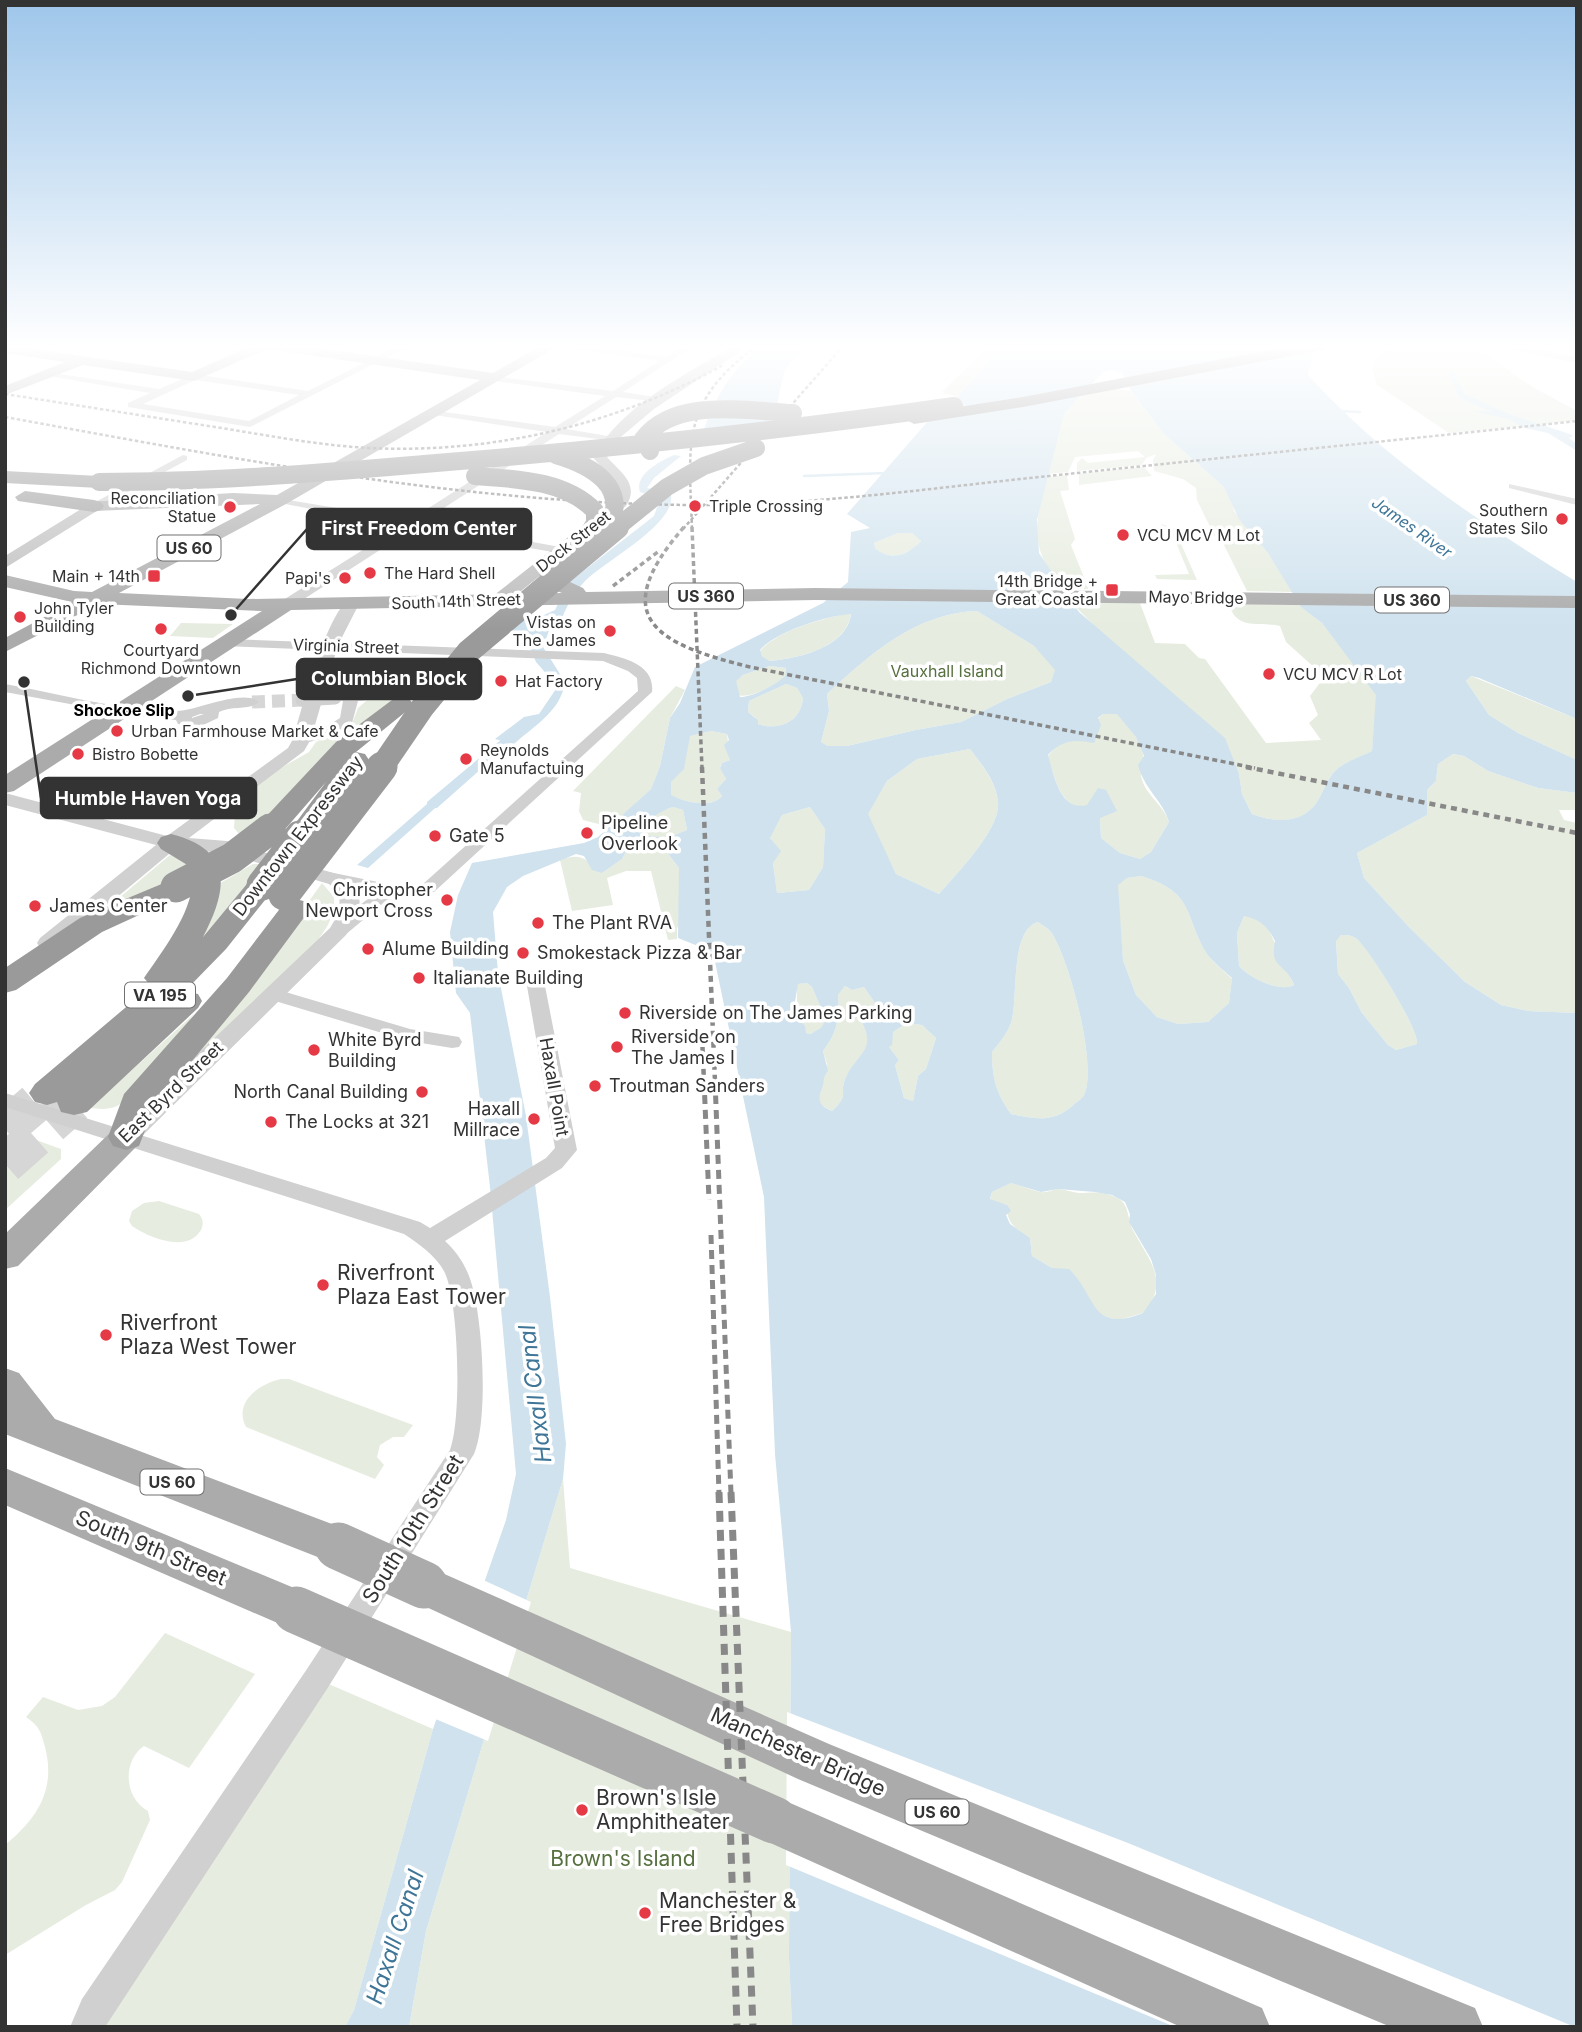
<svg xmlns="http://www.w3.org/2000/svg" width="1582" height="2032" font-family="Inter,sans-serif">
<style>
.green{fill:#e6ecdf}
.water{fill:#cfe2ee;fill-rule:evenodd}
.pier{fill:#fff}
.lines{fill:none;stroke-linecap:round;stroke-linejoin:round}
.stream{stroke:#cfe2ee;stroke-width:2.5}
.canal{fill:#cfe2ee;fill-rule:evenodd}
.minor-tunnel{stroke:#d6d6d6;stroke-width:13;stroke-dasharray:13 7;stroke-linecap:butt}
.motorway-tunnel{stroke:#d6d6d6;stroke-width:40;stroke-dasharray:40 20;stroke-linecap:butt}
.minor{fill:#d0d0d0;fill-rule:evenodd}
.tertiary{fill:#d0d0d0;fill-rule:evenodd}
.secondary{fill:#bdbdbd;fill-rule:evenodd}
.primary{fill:#ababab;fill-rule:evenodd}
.motorway{fill:#9a9a9a;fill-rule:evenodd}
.rail-far4{stroke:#888;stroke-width:2.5;stroke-dasharray:3.5 2.5;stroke-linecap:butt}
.rail-far3{stroke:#888;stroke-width:3.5;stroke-dasharray:5 3.5;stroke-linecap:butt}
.rail-far2{stroke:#888;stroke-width:4.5;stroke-dasharray:6 5;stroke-linecap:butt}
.rail-far1{stroke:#888;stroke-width:5;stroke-dasharray:9 6;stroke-linecap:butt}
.rail{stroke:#888;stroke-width:7;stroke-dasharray:11 8;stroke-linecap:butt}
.minor-bridge{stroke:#d0d0d0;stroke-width:13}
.primary-bridge{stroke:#ababab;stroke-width:47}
.motorway-bridge-far2{stroke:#9a9a9a;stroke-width:18}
.motorway-bridge-far1{stroke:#9a9a9a;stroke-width:24}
.motorway-bridge{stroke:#9a9a9a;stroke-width:31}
.poi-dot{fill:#e63946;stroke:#fff;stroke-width:2.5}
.labels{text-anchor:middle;stroke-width:7;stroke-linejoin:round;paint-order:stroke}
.far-poi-label{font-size:16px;fill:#333;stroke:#fff;text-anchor:start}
.far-water-label{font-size:16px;font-style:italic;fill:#3f7597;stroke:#fff}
.far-street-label{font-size:16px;fill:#333;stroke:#fff}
.shield{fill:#fff;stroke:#707070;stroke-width:2}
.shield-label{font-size:16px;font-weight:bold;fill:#333}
.far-park-label{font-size:16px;fill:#56703f;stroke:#fff}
.far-neighbourhood-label{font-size:16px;font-weight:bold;fill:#000;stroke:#fff}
.poi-label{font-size:18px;fill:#333;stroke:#fff;text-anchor:start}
.street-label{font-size:18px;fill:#333;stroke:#fff}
.near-poi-label{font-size:21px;fill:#333;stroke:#fff;text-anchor:start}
.near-street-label{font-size:21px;fill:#333;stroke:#fff}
.near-park-label{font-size:21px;fill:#56703f;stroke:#fff}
.near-water-label{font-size:23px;font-style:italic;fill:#3f7597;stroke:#fff}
.leader{fill:none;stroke:#333;stroke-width:2.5}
.callout-dot{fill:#333;stroke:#fff;stroke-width:2.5}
.callout{fill:#333;stroke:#333;stroke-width:2.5}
.callout-label{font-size:19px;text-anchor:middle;font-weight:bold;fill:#fff}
</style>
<rect width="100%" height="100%" fill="#fff"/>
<path class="green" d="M990,345H1003L957,397L942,392Z
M1473,345L1531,386L1577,411V421L1449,433L1377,385L1372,369L1374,361L1391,347Z
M1110,388L1131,391L1164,434L1224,487L1233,502L1234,511L1268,553L1293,592L1247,591L1222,541H1217L1197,500L1196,488L1183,479L1154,471L1153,460L1156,454L1146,458L1142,465L1077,471V463L1082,458L1088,463L1145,457L1138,451L1075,457L1068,472L1048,474L1064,414L1083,394Z
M1144,467L1152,476L1079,485V474Z
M1067,475L1069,490L1060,491L1075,539L1071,545L1087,585L1088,589H1061C1030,544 1033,529 1048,477Z
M1161,524L1174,528L1197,580L1157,579L1155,575L1189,574L1172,533L1164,532Z
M898,533H912L921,541C908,554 893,562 876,549L874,543Z
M1072,603H1140L1155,643L1185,644L1199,658L1205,659L1266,743L1321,740L1309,723L1318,715L1310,696L1319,684L1325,682V677L1286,642L1280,626C1262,621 1238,631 1230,607L1234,604L1300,605L1322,623L1377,695L1372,751C1361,757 1341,763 1333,773C1327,781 1323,792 1317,802C1302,824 1275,823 1252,814L1242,794L1239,774Z
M977,611L1034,646L1056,669L1051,682L1007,699L961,722L916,730L847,746H828L821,742L829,711L827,694C870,654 916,613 977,611Z
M851,613C847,648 796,659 768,661L762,656L760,651C778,630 824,618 851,613Z
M181,623L233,624L213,638L170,636Z
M770,666L786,668L785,676C776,685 750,699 738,695L735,681L743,675Z
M401,674L424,675L356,731L245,841L234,828L235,813L247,791L265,777L309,752L316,742L338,732L353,721L358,708L372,696L392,690Z
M1471,676L1577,719V760L1518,733L1489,715L1466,681Z
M786,684L797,688L803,698C801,722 779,731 758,724L756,718L748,712L749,701Z
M676,686L685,690L670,718L660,766L651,789L610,827L583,820L579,811L581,793L573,791Z
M1117,713C1128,724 1140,739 1143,755C1145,762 1140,769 1141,776C1144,794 1164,805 1169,822L1151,852L1140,859L1120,853L1101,838L1100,818L1087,806C1061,812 1054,775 1048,756L1060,743L1077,740L1103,714Z
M711,731L727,734L730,760L722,763L720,767L726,779L717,789L722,796C711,809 684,802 670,795L671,782L686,756L689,736Z
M970,749C982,765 996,782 998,802C1001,829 956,874 939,894L896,874L867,815L887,781L917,759Z
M1453,754L1464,756L1488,771L1538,788L1577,793V810H1559L1564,820L1577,823V1013L1528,1011L1501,1005L1465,982L1409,927L1364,878L1357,853L1427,815V790L1436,781L1438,764Z
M673,807L683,810L687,830L667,838L642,835C640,820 659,811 673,807Z
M810,807L825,829L823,867L809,890L777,893L773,863L778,854L770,837L782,815Z
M632,840L659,842L679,868L681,923L677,928V939L668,940L651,871H626L607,878L613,905L572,911L560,860C581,852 586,859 602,873L622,859Z
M170,855L184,860L195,871L100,914Z
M253,864H264L191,951L217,885Z
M1141,876C1193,892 1184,912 1205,951C1211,961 1223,970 1232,979L1229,1003L1208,1022L1178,1024L1157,1017L1136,995L1123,960L1117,885L1127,878Z
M322,883L334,897C335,918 327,927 315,944L159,1091L234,1006Z
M1244,916L1254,917L1268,928L1294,985C1280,993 1249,978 1239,966L1237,933Z
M1038,922C1042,925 1048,928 1051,932C1069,958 1098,1066 1084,1095C1082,1099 1075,1103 1072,1106C1054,1123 1033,1119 1011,1114C996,1093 992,1078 992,1052C1000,1042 1009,1032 1012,1019C1018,995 1010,930 1038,922Z
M1341,935C1347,935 1352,935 1357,939C1370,950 1419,1028 1417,1044L1396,1050L1388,1045L1362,1013L1349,988L1338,974L1336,940Z
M807,983L812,987L826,1020L821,1029L809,1034L806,1033L804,1026L793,1013L797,1001V984Z
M845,986L852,990L864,987L875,1003L860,1019C879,1052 858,1052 846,1077C838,1095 851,1093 832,1111L820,1104L818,1098L827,1064L823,1051C837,1033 840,1018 838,995Z
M194,1014C176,1038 141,1093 117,1106C108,1110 99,1109 90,1108Z
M907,1023L922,1025L936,1038L926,1069L918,1076L913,1101L904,1098L895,1065L899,1060L889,1047L893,1032Z
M36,1140L61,1149V1159L5,1210V1157L26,1141Z
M1011,1183C1021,1185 1032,1191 1041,1192C1047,1193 1052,1190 1057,1189C1064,1189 1071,1192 1079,1193C1090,1193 1099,1191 1110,1195C1132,1201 1125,1216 1134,1232C1149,1260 1171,1283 1143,1313L1119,1320L1104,1317L1052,1268L1032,1256L1030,1238C1016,1229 1006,1223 1007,1205L990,1200L992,1192Z
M159,1201L199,1214C203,1219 204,1223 201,1230C187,1254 148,1237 132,1226L129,1221L132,1211L144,1203Z
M281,1379H289L413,1425L404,1437H393L380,1445L377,1457L384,1465L375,1479L246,1427C233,1402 259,1384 281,1379Z
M563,1479L570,1568L791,1632L789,1957L792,2027H409L426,1931Z
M165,1633L255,1674L189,1768L144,1746C122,1761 124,1798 148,1811L150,1820L122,1882L115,1890L86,1905L5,1955V1845C38,1818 56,1789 45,1747C41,1731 39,1726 26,1717L43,1697L78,1710L102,1706L115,1697Z
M317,1679L433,1729L354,2010L345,2027H87Z"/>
<path class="water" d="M764,345H813C780,366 785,371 777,405C775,414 769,422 765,430L700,442C711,404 730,368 764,345Z
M1003,345H1315L1308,375C1385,460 1479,522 1577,582V719L1479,678L1471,676L1466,681L1489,715L1518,733L1577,760V793L1538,788L1488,771L1464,756L1453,754L1438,764L1436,781L1427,790V815L1357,853L1364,878L1409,927L1465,982L1501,1005L1528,1011L1577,1013V2027H792L789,1957L791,1632L775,1454L764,1197L713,952L678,938L679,868L659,842L632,840L622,859L602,873L592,870L584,856L576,854L523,876L507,887L493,912L498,973L526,1116L550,1297L566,1444L563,1479L426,1931L409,2027H345L354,2010L433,1729L506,1520L516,1474L490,1187L470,1013L456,993L450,932L458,895L472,863L584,843L598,837L651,789L660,766L670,718L680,703L695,667L823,603L848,582L851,532L870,528L847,514L928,421L957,397ZM1110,370L1122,372L1131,391L1164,434L1224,487L1239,519L1268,553L1301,607L1322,623L1376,695L1372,751C1360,757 1341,763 1333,773C1327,781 1323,792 1317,802C1302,824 1275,823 1252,814L1242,794L1239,774L1225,738L1079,612L1039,553L1037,520L1064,414L1103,372ZM898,533H912L921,541C908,554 893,562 876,549L874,543ZM977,611L1034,646L1055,670L1051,682L1007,699L961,722L916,730L847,746H828L821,742L829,711L827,694C870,654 916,613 977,611ZM851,614C847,648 796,659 769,661L762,656L760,650C777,631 826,616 851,614ZM770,666L786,668L785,676C775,685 753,697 740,697L736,681L743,675ZM786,684L797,688L803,698C801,722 779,731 758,724V720L748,712L749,701ZM1103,714H1117L1136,737L1144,756L1138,765C1144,789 1163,801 1169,822L1151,852L1140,859L1120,853L1101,838L1100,818L1117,811L1106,790L1098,788L1087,805C1060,812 1054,775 1048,755C1062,740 1073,739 1094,743L1101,725L1098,718ZM711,731L727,734L729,740L724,745L730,760L722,763L720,768L726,779L717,789L722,796C711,809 684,802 671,795V782L684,769L690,736ZM970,749C982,765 996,781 998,802C1001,829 956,874 939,894L896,874L868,814L887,781L917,759ZM673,807L683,810L687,830L667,838L642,835V827C652,817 660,811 673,807ZM810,807L825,829L823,867L809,890L777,893L773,863L781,851L770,838L782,815ZM1141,876C1193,892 1184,912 1205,951C1211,961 1223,970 1232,978L1229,1003L1208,1022L1178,1024L1157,1017L1136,995L1123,960L1118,885L1127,878ZM1244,916C1260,919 1268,927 1275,941C1269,970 1287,963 1294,985C1280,993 1249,978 1239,966L1237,933ZM1038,922C1042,925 1048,928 1051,932C1069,958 1098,1066 1084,1095C1082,1099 1075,1103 1072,1106C1054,1123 1033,1119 1011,1114C996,1093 992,1078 992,1052C1000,1042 1009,1032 1012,1019C1018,995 1010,930 1038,922ZM1341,935C1347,935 1352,935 1357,939C1370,951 1419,1028 1417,1044L1396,1050L1388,1045L1362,1013L1349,988L1338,974L1336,941ZM807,983L812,987L826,1020L821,1028L810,1034L806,1033L805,1026L793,1013L798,984ZM845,986L852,990L864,987L875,1003L860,1019C878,1050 858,1052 846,1077C838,1095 851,1093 832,1111C819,1105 817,1101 822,1088C825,1081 822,1077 828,1071L823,1051C837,1033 840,1018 838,995ZM907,1023L922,1025L936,1038L926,1069L918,1076L913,1101L904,1098L895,1065L899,1060L889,1047L892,1045L893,1032ZM1011,1183L1041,1192L1058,1189L1095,1192L1112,1195L1125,1202L1130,1214L1129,1222L1151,1259L1156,1275V1294L1143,1313C1090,1334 1097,1296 1069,1269L1052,1268L1032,1256L1030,1238L1010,1224L1006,1215L1011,1211L1007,1205L990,1199L992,1192Z
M1472,411L1503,412L1570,434L1573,436L1569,438L1577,444V451L1548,433L1525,428L1508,419Z
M674,455L681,456L654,478L647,488L670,492C682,521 603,562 585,581C573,593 566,608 560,623L550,628L543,647L565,682C561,711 535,725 514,744L495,739L524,717L539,714L556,689L551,679L536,662L527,641L505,630L498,619L533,620L555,610L568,583L654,516L660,499L640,492C634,475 660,461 674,455Z
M442,791L452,793L368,868L357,865Z"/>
<path class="pier" d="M481,1579L531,1602L488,1741L433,1718Z
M787,1712L1128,1843L1575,2027H1175L786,1865Z"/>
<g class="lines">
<path class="stream" d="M1336,411L1360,412
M804,476L887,473"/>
<path class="canal" d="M1448,372H1454L1465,394L1515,417L1508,419L1459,398Z
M521,723L525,724V730L437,808H427V802Z"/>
<path class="minor-tunnel" d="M252,702L302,700"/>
<path class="motorway-tunnel" d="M5,1129L47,1093
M5,1164L74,1103"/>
<path class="minor" d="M399,345H411L250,427L128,407V403L150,393L42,375L47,372L159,389L194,374L308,391ZM195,380L299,395L249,421L143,404Z
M550,345H578L666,357L684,345H695L623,392L660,398V402L616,397L566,429L614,437V441L559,434L422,522L560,547L564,548V554L414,528L290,608H280V602L401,526L280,503L274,500L276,498L410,520L547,432L434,415L429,412L430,410L555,427L605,396L496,381L493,380V376L613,391L659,361Z
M1491,345H1512L1577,357V363Z
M183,455L187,456V460L98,508L88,506Z
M1509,484L1577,499V505L1509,488Z
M227,639L604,653C625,658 655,665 652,692L434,892L387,900L345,935H333L330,931L333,927L370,897V893L318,880L315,876L318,872L324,871L378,882L387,890L423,884L638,691L637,678L628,671L603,661L222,646V640Z
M5,684C61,694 120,711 177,711C195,711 244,688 259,702C249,711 232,705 219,712L218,718L199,727L178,724L176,720L124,714L5,692ZM200,714H204L192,718V717Z
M384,691L389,692V698L358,701L352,723L331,736L302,744L294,739L297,736L321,730L340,718L343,701L335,700L333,697L335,694Z
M536,980L545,986L577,1150L562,1168L445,1241C456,1251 464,1263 469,1276C483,1311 489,1420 474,1454L327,1689L105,2027H70L82,1999L307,1669L450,1450C462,1419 459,1299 444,1271C435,1255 419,1244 404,1234L5,1107V1093L420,1222L430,1228L546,1158L555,1148L527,986Z
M272,988L410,1029L459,1037L462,1042L459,1047L452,1048L409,1041L265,998L263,994Z"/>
<path class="tertiary" d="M351,599L359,604L338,645L311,739L304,751L189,838L227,841L343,876L359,891L360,911L346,935L141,1137L132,1140L123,1137L120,1131L123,1125L330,928L340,911L339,893L329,884L225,853L175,849L56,948H40L37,943L40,938L156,845L5,805V793L167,836L288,748L293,739C300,715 329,605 351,599Z"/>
<path class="secondary" d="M735,345H750L654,409L616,441L607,457C621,473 640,484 626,506L505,604H493L490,600L493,596L614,501C623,481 603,471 593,457C622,405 685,375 735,345Z
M94,501L100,503L102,506L100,509L5,568V556Z"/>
<path class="primary" d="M5,345L192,372L253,345H297L493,373L542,345H560L286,504L119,593L248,599L562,593C541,584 540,585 538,562L548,556L558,562L559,577L583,588L586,592L815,588L1577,596V608L815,600L291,610L14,791L5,793V775L262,611L99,604L5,652V638L72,602L5,587V575L74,591L92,592L260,504L94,511L85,506L88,502L233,493L277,495L480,380L267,349L194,381L83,365L5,395V386L65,362L5,353Z
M126,1126L138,1129L142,1137L138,1145L18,1266L5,1269V1234L114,1129Z
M5,1368L19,1373L55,1419L353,1532L359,1546L353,1560L338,1565L5,1434Z
M5,1468L311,1595L318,1610L311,1625L296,1631L5,1505Z
M424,1565L829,1744L1475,2008L1483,2027H1391L798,1779L409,1599L402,1585L409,1571Z
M774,1796L1262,2008L1270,2027H1181L757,1837L750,1820L757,1803Z"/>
<path class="motorway" d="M1295,345H1329L1322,350L1023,407L914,424L905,419L914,414L1023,397Z
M5,471L99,476L109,482L99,488L5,483Z
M25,491L94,500L101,502L104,506L101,510L94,512L18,501L15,497Z
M401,697L410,700L414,705L356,752L365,754L369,760L310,842L300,845L290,842L286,836L326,782L280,835L270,837L260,835L256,829L260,823L336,742L392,700Z
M171,834C234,850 228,889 203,937L251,879L262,876L273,879L277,885L226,949L185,991L198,994L202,1001L198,1008L87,1112L74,1115L61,1112L57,1102L47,1105L35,1102L29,1093L35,1084L151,986L144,978C162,951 204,899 189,866L161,849L157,843L161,837Z
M176,878L187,881L191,887L187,893L102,932L16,990L5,993V968L80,918Z
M296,899L307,902L311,908L249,992L154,1107L139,1146L126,1150L113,1146L108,1137L124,1094L227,978L285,902Z"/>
<path class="rail-far4" d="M5,394C75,405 145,416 215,427C266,435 316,445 368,448C493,454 616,425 725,364
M5,417C231,458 460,503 690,505C807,506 924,489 1039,477C1218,458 1398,440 1577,421
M683,529L844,345
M692,529C689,442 680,402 758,345"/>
<path class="rail-far3" d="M684,527C605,618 657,644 750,667L1255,768
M692,527L702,768
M613,586L659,551"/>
<path class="rail-far2" d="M702,767L715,1082
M1246,767L1577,833
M702,1036L704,1082"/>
<path class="rail-far1" d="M704,1080L709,1200
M715,1080L731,1494
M711,1235L719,1494"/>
<path class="rail" d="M719,1492L737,2027
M731,1492L753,2027"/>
<path class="minor-bridge" d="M302,700L335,698"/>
<path class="primary-bridge" d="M338,1546L424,1585
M296,1610L774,1820"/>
<path class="motorway-bridge-far2" d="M650,451L643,439C675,397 746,411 793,413
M556,455C590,465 632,487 607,529
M475,476C516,479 565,480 595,511V529
M99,482C216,482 332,472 448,462C617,448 786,430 954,406
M615,529L667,487L704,466L756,448"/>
<path class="motorway-bridge-far1" d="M601,539L608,527
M583,549L596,527
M381,768L422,708L468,652L617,527"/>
<path class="motorway-bridge" d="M262,885L300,836
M176,887L232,858L270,829
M284,895L382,767"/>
</g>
<linearGradient id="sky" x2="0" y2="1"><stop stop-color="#9ec6ea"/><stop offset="0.55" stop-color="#fff"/><stop offset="1" stop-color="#fff" stop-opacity="0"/></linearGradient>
<rect width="1582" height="630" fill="url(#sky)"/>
<g class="poi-dot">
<circle cx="695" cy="506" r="7"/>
<circle cx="230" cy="507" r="7"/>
<circle cx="1562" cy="519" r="7"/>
<circle cx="1123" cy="535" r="7"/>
<circle cx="370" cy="573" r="7"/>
<rect x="147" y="569" width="14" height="14" rx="3.5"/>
<circle cx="345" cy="578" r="7"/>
<rect x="1105" y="583" width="14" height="14" rx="3.5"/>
<circle cx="20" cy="617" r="7"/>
<circle cx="161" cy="629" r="7"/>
<circle cx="610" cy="631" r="7"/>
<circle cx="1269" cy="674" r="7"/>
<circle cx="501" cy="681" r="7"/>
<circle cx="117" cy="731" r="7"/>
<circle cx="78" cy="754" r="7"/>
<circle cx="466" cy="759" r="7"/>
<circle cx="587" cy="833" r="7"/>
<circle cx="435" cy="836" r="7"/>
<circle cx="447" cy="900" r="7"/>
<circle cx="35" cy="906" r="7"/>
<circle cx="538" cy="923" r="7"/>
<circle cx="368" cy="949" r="7"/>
<circle cx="523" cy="953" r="7"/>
<circle cx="419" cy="978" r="7"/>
<circle cx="625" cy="1013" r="7"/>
<circle cx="617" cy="1047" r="7"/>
<circle cx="314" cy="1050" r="7"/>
<circle cx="595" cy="1086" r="7"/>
<circle cx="422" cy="1092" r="7"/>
<circle cx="534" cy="1119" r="7"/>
<circle cx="271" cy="1122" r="7"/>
<circle cx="323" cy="1285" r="7"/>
<circle cx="106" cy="1335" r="7"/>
<circle cx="582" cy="1810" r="7"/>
<circle cx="645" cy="1913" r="7"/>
</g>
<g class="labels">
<g class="far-poi-label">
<text x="216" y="504" text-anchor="end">Reconciliation<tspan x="216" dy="18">Statue</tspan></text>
<text x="709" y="512">Triple Crossing</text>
<text x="1548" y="516" text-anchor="end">Southern<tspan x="1548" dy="18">States Silo</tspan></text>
<text x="1137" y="541">VCU MCV M Lot</text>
<text x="384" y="579">The Hard Shell</text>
<text x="140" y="582" text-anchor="end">Main + 14th</text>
<text x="331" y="584" text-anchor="end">Papi's</text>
<text x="1098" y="587" text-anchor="end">14th Bridge +<tspan x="1098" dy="18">Great Coastal</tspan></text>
<text x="34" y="614">John Tyler<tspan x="34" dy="18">Building</tspan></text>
<text x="596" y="628" text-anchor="end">Vistas on<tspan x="596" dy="18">The James</tspan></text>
<text x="161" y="656" text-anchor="middle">Courtyard<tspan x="161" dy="18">Richmond Downtown</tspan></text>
<text x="1283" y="680">VCU MCV R Lot</text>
<text x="515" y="687">Hat Factory</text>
<text x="131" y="737">Urban Farmhouse Market &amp; Cafe</text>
<text x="480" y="756">Reynolds<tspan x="480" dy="18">Manufactuing</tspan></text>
<text x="92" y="760">Bistro Bobette</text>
</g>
<g class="far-water-label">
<text transform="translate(1412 527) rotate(35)" y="6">James River</text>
</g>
<g class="far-street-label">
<text transform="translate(573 541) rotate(-38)" y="6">Dock Street</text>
<text transform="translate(1196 597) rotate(1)" y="6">Mayo Bridge</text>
<text transform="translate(456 601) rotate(-2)" y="6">South 14th Street</text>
<text transform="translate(346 646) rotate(2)" y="6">Virginia Street</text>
</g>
<g class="shield">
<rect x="157.5" y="535.5" width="63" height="25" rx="5"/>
<rect x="669" y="583.5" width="74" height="25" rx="5"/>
<rect x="1375" y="587.5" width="74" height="25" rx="5"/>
<rect x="125" y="982.5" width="70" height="25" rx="5"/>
<rect x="140.5" y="1469.5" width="63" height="25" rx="5"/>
<rect x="905.5" y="1799.5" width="63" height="25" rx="5"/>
</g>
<g class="shield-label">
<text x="189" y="554">US 60</text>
<text x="706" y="602">US 360</text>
<text x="1412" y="606">US 360</text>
<text x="160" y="1001">VA 195</text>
<text x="172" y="1488">US 60</text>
<text x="937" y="1818">US 60</text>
</g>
<g class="far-park-label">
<text x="947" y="677">Vauxhall Island</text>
</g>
<g class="far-neighbourhood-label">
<text x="124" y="716">Shockoe Slip</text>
</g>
<g class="poi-label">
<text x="601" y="829">Pipeline<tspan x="601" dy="21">Overlook</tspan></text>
<text x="449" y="842">Gate 5</text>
<text x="433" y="896" text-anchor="end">Christopher<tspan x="433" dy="21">Newport Cross</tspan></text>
<text x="49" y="912">James Center</text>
<text x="552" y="929">The Plant RVA</text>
<text x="382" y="955">Alume Building</text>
<text x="537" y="959">Smokestack Pizza &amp; Bar</text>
<text x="433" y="984">Italianate Building</text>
<text x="639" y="1019">Riverside on The James Parking</text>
<text x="631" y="1043">Riverside on<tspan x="631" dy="21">The James I</tspan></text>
<text x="328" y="1046">White Byrd<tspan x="328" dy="21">Building</tspan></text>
<text x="609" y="1092">Troutman Sanders</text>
<text x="408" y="1098" text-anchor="end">North Canal Building</text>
<text x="520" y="1115" text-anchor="end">Haxall<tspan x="520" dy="21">Millrace</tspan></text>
<text x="285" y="1128">The Locks at 321</text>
</g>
<g class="street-label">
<text transform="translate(298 836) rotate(-52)" y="6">Downtown Expressway</text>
<text transform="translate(554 1087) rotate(80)" y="6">Haxall Point</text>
<text transform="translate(171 1092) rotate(-44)" y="6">East Byrd Street</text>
</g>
<g class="near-poi-label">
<text x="337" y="1280">Riverfront<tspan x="337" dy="24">Plaza East Tower</tspan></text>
<text x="120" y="1330">Riverfront<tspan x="120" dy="24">Plaza West Tower</tspan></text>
<text x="596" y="1805">Brown's Isle<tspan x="596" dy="24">Amphitheater</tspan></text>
<text x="659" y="1908">Manchester &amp;<tspan x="659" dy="24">Free Bridges</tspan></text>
</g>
<g class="near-street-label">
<text transform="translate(413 1529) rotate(-58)" y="7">South 10th Street</text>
<text transform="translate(151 1548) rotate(23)" y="7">South 9th Street</text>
<text transform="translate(798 1752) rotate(24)" y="7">Manchester Bridge</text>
</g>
<g class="near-park-label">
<text x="623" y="1866">Brown's Island</text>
</g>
<g class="near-water-label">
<text transform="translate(535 1394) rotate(-97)" y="8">Haxall Canal</text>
<text transform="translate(395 1937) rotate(-72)" y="8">Haxall Canal</text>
</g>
</g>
<path class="leader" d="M231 615L307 529M188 696L297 679M24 682L41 798"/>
<g class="callout-dot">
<circle cx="231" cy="615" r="7"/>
<circle cx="188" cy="696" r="7"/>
<circle cx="24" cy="682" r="7"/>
</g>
<g class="callout">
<rect x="307" y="509" width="224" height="40" rx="7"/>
<rect x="297" y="659" width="184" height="40" rx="7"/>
<rect x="41" y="778" width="215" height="40" rx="7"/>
</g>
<g class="callout-label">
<text x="419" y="535">First Freedom Center</text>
<text x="389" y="685">Columbian Block</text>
<text x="148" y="805">Humble Haven Yoga</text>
</g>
<rect width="1582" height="2032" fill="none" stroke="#333333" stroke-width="14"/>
</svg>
